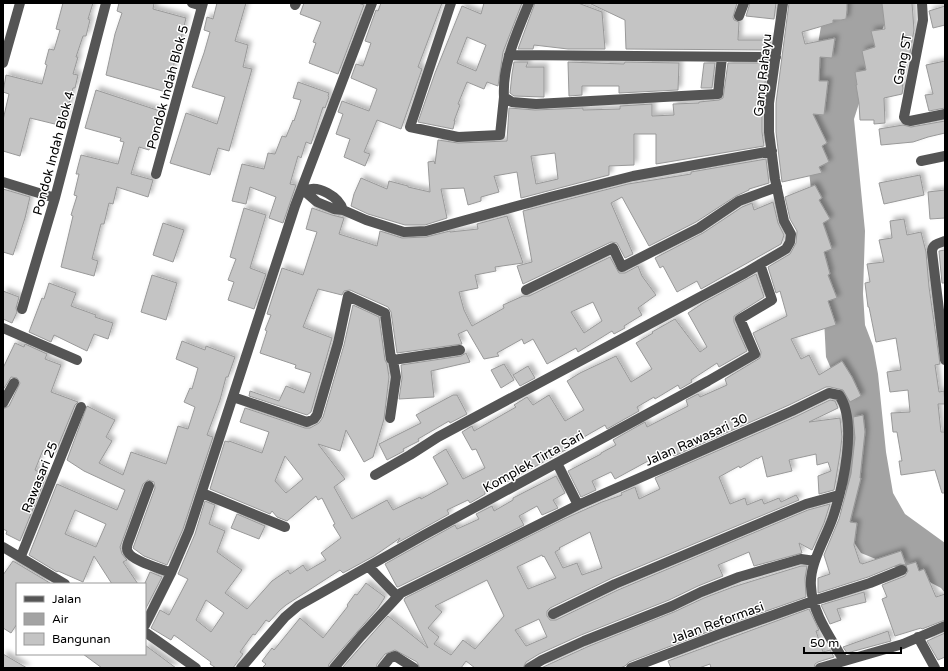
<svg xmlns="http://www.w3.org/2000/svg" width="948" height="671" font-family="'Varela Round',sans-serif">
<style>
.water{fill:#a3a3a3}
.building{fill:#c4c4c4;stroke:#999;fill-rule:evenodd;filter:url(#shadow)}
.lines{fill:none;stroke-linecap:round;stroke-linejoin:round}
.minor{stroke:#555;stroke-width:10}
.labels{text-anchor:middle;stroke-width:3;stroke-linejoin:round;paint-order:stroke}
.street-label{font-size:13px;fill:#000;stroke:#fff}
</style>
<defs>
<filter id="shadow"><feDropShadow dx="3.5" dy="-3.5" stdDeviation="2" flood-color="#0004"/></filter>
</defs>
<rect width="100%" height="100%" fill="#fff"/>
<path class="water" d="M825,3H882L885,22L854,119L865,231L863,294L865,325L873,346L878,374L886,452L893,493L905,514L945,543V593L941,588L920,577L861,553L842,524L852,438L844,399L826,357L823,300L804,125Z"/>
<path class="building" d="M63,3H93L88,19L90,20L86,36H83L76,57H78L73,74L78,75L75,88H73L63,126L30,118L20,156L3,151V120L9,94L3,92L6,75L42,84L47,65L45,64L49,49L54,50L60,30L56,29Z
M119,3H154L153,9L186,18L180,43L166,92L106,75L115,34L122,13L117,11Z
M217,3H246L235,41L248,45L243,67L252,69L229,151L218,148L210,175L170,163L186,113L217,124L225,97L192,87L204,53L210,32L204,30L207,17L213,19Z
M304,3H358L364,5L338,74L309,63L316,43L313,42L321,22L300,14Z
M381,3H442L418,67L422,69L401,129L377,120L364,152L370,154L365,166L344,157L350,139L336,134L343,114L338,112L342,101L369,111L377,89L351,78L356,64L363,66L371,43L365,41L376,10L378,11Z
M484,3H522L503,52L498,86L487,82L484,89L467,82L458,104L460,105L454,121H455L453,129L418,122L435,73L462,6L481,14ZM467,37L486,45L476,71L457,63Z
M535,3H578L602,12L605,49H568L534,45L533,49H518Z
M589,3H737L733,17L734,20L739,22L738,40H771L770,50L626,49L625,20Z
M750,3H776L774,19L746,16Z
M789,3H847V10L846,19L841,20H833V23L802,32L805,44L835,38L832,58L820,57L819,81H828L824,115L813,114L827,143L822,146L829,162L819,167L822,173L782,182L776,132V103Z
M882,3H912L914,30L909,59L902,58L905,73L900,74L903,88L902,94L884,98L885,123L874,124V120H860L859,103L856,85H857L855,72L866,70L862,51L875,47L871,31L885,29Z
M945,6V25L933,28L929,11Z
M945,61V108L929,111L925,95L933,94L926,65Z
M514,62H528L526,67H544V97L514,96L510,93L512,74Z
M568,62L624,64L625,62L679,63L678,90L619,93V86H582V95L569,96Z
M704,63H715L712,88H701Z
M728,63H768L762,103V132L764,146L656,164V134H634V165L609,166V175L521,198L517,172L494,176L499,192L481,197V201L468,205L464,188L441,189L447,218L425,225H405L368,214L351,206L354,194L361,178L387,189L389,181L408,186V187L430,192L428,162L434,161L435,164L438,140L458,143L507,141L509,108L535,110L583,108V110L620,109V106L652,104V116L674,115L673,104L699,103V102L719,100L723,98ZM555,153L558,179L536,184L531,156Z
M298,82L329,93L328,96L329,97L325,108L323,107L311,144L306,142L301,158L298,156L290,184L296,185L283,223L269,218L276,197L250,187L246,204L232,201L242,164L264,169L268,153L275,154L282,136L286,137L293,120L294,121L301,100L293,98Z
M96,90L160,111L152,133L154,134L149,150L139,147L131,174L153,180L148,197L117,187L113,204L109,203L104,224H101L92,259L98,261L94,276L61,267L73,216L71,215L77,196L74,195L79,174H76L81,155L118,164L124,142L120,141L121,138L85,128Z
M945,121V133L928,137L913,142L881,145L879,129L903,125L911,127Z
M766,159L769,183L749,189V190L736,196L696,222L649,246L622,197L611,203L633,254L625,258L617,243L611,242L523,284L517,266L532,262L523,211L628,184L691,174V172Z
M920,175L924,195L884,204L879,183Z
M815,185L822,198L819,200L830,219L823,223L832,249L824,252L830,274L828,275L837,298L828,301L836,325L791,339L801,359L809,355L819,375L842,361L852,377L861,396L850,402L843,390L830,387H826L789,405L674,456L670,449L615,479L611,472L592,481L596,490L581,497L568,471L601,454V453L616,445L613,440L645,422L647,427L688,406L686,400L698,394L700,397L727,385L725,379L760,358L761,352L753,333L787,316L780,291L776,293L768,267L790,254L796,243L797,231L790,219L785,197Z
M3,189L30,197L25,218L13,255L3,252Z
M945,190V218L930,219L928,192Z
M773,202L778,223L784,235L781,244L701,289L697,281L677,292L663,266L660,268L655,258L703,233L742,207L752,203L754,210Z
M244,208L266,215L250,268L266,274L254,309L228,300L234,282L228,280L236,259L230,257Z
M312,208L332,215L344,218L339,234L377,246L380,231L402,238L426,237L450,231V232L478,229L477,224L507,216L523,263L495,267L496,271L475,275L478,288L459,292L464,310L472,326L504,308L503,305L523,296H529L610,257L619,273H625L638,266L642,276L656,295L638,308L642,315L624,326L625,328L614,334L612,331L578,352L576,348L547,364L533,339L524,344L522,339L497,353L499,356L484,359L467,330L458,334L462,344L397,353L391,312L388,307L350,290L344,291L342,295L318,289L303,327L332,338L311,412L307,415L249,396L250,391L279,401L286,386L304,393L311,373L295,368L296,365L260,353L267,331L265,330L271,315L267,314L282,268L303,275L317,232L306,229ZM593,302L602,321L584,333L571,312Z
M904,219L907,235L921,232L926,252L929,287L940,364L935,365L939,392L944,391L945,404H938L941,432H945V493H942L935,470L901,475L899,461H902L897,432H893L891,413L910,412L908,390L890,392L887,372L901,370L896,338L876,342L869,307H868L865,283L870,282L867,264L884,262L879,240L892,238L890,221Z
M163,223L184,230L173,262L153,255Z
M945,250V283H942L939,252V251Z
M756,274L764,297L734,316V322L747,351L719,367L717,363L691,380L692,382L680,389L678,385L655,399L654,397L637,407L639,411L607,429L605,425L568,446L569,448L505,483L503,481L485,491V494L470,503L468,500L447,510L449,514L397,543L400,538L374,556L343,573L340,570L286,605L280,610L269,622L266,620L255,635L253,634L240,652L243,654L233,668H216L210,664L211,662L174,635L171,640L151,628L160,610L169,615L188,579L178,574L195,534L205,501L215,505L209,524L225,531L217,552L242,570L225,593L247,609L272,581L288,570L290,574L303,565L307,571L326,560L321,553L341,538L333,525L335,524L322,498L318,500L316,496L287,521L277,517L272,511L270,514L210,489L225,441L229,442V441L262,453L269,432L240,422L245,408L305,428H310L319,423L323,417L344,345L353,305L379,317L385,360L387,364L389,377L384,419L373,457L364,462L346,430L340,451L318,444L345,479L334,487L352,519L387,500L393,510L420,497L421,499L448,484L433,457L446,449L463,479L485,468L476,449L472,450L462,432L472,426L474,431L516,407L514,405L527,397L533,405L549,395L565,421L584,410L567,381L580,373L616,356L631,382L652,369L636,343L653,333L652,332L675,319L700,352L707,347L688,313L703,303ZM285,456L303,479L286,493L275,481ZM206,600L224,613L211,632L196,620Z
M152,275L177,283L166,320L141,312Z
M49,283L76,293L71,306L96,315L95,317L113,323L108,339L94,334L87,351L54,335L51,342L29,332L42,298L44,299Z
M3,291L19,297L16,308L17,312L12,323L3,319Z
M182,341L205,350L206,346L235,357L228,377H226L220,400L207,435L213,437L183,529L167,565L144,556L133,548L155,488L154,482L148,480L143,484L120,547L122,554L127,560L123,562L138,584H112L94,556L83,582L58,571L57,572L29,555L57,484L117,510L125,490L84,471L67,460L87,406L115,420L106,437L112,441L99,463L123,475L131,452L166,464L178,426L188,429L195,407L184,402L190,388L192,389L198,368L176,359ZM75,510L106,524L96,547L65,534Z
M15,343L24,347L25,344L47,354L45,359L61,365L51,392L78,402L75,405L54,456L43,450L35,470L43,474L41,477L45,479L20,541L6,534L7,531L3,529V409L9,406L20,383L17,378L11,377L3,390V368Z
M466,353L470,362L431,371L434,397L399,399L402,378L401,365L461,356Z
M504,364L514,380L501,388L491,370Z
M528,366L535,378L520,386L513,375Z
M453,395H457L467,414L450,423L449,421L418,439L419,441L403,449L404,451L387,460L379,444L421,423L416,415Z
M830,400L835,401L838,408L809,422L840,418L842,437L840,454L834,490L819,494L818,476L831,471L828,462L817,465L816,454L789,460L792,471L767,477L762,456L757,459V458L740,468L739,466L719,477L730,504L745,498L747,505L762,499L764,504L779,498L781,502L796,495L799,500L612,578L550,608L547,611V616L550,620H556L618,590L808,510L830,504L824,523L812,550L799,543L802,553L754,566L749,552L718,565L723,576L698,586L669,600L581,635L539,654L526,662L523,668H475L466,661L461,668H420L417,662L395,650L385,654L377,664L376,668H342L388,616L428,648L404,600L405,598L564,519L602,502L622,495L621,493L635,487L639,499L660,489L655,478L795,417ZM590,532L602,568L582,575L577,563L563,568L555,552L560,549L559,548ZM542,555L543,557L544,556L556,578L528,589L517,567ZM487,580L504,616L475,649L463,640L451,655L434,644L439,637L428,628L442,612L435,606ZM539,619L547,637L526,646L515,630Z
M863,415L865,432L860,478H861L850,522L857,523L854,545L860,563H862V564L901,551L906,565L900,564L868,577L818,593V578L830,574L824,555L839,519L851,474L855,438L853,417Z
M556,476L565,493L553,500L558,508L542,515L537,506L519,516L524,525L398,587H397L385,564L455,525L457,529L479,519L476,514L492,506L494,511L513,500V498Z
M237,514L265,526L259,539L231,528Z
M13,561L50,583L49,584H17V624L11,633L3,628V575Z
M916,562L919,571L924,569L936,597L945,594V620L922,629L921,628L895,636L882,599L887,597L882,585L905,576L908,571L906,565Z
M801,566H807L805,578L806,597L718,628L629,662L625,666L620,668H541L587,647L674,612L704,598L733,587Z
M150,572L162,577L145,610V583Z
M366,583L385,597L378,608L329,664L328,668H262L266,664L262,661L272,648L274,650L300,618L323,638L348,606L347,605L355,594L357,595Z
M864,592L866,602L837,609L841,620L830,624L821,605Z
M809,609L819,630L816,631L823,652L830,650L834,657L818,662L815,664L814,668H711L710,664L699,668H671L668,661Z
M888,631L891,641L847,653L843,647Z
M945,633V657L938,660L927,641Z
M145,645L176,668H102L83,654H145Z
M3,654L27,668H3Z"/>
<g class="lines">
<path class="minor" d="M192,3L202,6
M451,3L410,127L458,137L500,135L504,97
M529,3C517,33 502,64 504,97L512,102L536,104L718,94L722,57
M922,3L923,20L904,117L906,120L910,121L945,114
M295,5L296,3
M739,16L744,3
M509,55L776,57
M3,63L20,3
M921,161L945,156
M156,174L203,3
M3,182L55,198
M302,189L317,202L334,209L343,210L366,220L404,232L426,231L550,197L633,176L772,151
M305,191C318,184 339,197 343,210
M945,241C939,243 932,244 932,252L945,360
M526,290L613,248L622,267L699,228L739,201L777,187
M22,309L55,198L106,3
M3,328L77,360
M233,397L307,422L314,419L317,415L338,343L348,296L385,313L391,359L393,360L460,350
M3,403L14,383
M390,418L396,377L393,360
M557,463L578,505
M375,475L410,455L438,437L745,273L786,249L790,242L791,234L784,221L775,179L769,132V103L783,3
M149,486L128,543C127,546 126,549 128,552C132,561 162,569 171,573
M202,493L285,527
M3,547L65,584
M21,556L81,407
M369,567L397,596
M553,614L615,584L806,504L839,495
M145,625L171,573L189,531L295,206L372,3
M145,632L196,668
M918,637L935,668
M241,668L285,617L298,606L424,535L708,381L755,354L740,319L772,300L760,264
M334,668L361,636L401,593L578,505L792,411L829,393L839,395C858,422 843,487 833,517C826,538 809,564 811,586C812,613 831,638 844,661
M382,668L390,658L395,656L414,668
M529,668L542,660L584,641L672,606L701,592L739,577L801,559L815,561
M631,668L720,634L813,601L870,583L902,570
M820,668L903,644L945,626"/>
</g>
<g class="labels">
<g class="street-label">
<text transform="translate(902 59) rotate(-79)" y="5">Gang ST</text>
<text transform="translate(762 75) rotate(-84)" y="5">Gang Rahayu</text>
<text transform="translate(167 87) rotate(-75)" y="5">Pondok Indah Blok 5</text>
<text transform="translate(53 153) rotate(-75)" y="5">Pondok Indah Blok 4</text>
<text transform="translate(696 439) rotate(-24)" y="5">Jalan Rawasari 30</text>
<text transform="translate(533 461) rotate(-29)" y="5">Komplek Tirta Sari</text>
<text transform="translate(39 477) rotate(-68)" y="5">Rawasari 25</text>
<text transform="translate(717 622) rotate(-20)" y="5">Jalan Reformasi</text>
</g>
</g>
<rect width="948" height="671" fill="none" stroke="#000000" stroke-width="8"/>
<rect x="16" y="583" width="130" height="72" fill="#ffffff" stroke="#999999"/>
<rect x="24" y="596" width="20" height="6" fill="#555555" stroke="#999999"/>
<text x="52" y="603" font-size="12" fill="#000000">Jalan</text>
<rect x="24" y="613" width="20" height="12" fill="#a3a3a3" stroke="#999999"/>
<text x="52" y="623" font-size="12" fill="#000000">Air</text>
<rect x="24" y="633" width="20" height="12" fill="#c4c4c4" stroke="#999999"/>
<text x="52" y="643" font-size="12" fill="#000000">Bangunan</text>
<path d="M804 647v6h97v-6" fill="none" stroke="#000000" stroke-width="2"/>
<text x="810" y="647" font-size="12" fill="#000000" stroke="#ffffff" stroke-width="3" paint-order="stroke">50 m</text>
</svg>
